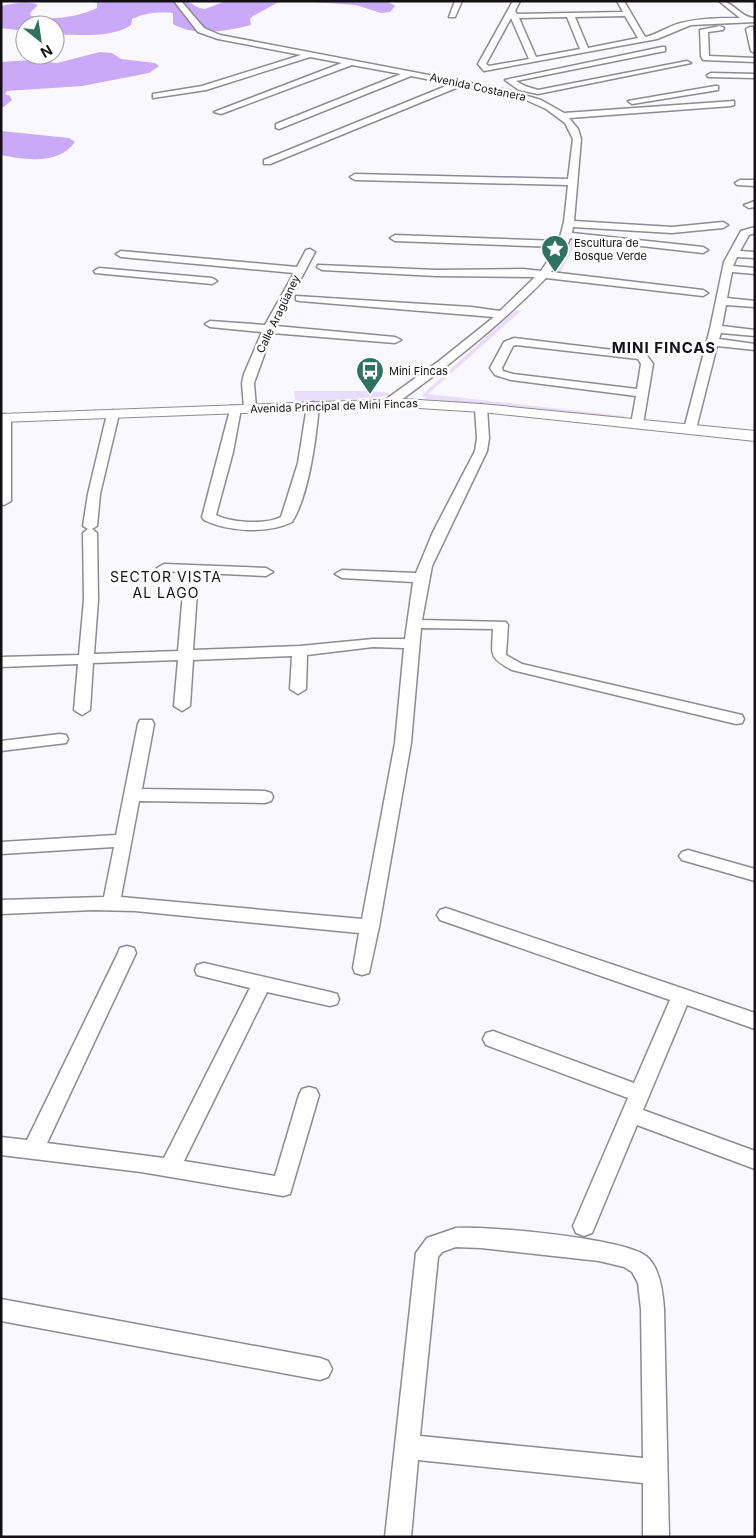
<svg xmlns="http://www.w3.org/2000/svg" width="756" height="1538" font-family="Inter,sans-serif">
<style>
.green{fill:#e8ddfa}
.forest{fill:#caa9f9}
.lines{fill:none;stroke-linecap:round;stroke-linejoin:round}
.minor-casing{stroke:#8d8a92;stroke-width:3}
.tertiary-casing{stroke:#8d8a92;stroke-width:2}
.minor{fill:#fff;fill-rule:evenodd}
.tertiary{fill:#fff;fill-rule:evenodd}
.labels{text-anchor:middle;stroke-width:5;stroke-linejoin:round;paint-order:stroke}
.far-street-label{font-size:11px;fill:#121013;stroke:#fff}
.far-poi-label{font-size:11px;fill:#121013;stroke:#fff;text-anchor:start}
.neighbourhood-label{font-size:14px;letter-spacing:1px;fill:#121013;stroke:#fff}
.far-district-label{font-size:15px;font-weight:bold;letter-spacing:1px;fill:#121013;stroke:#fff}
</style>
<rect width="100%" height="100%" fill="#faf8ff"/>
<path class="green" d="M571,237H580L558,276L549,275Z
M516,310L521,311L428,394L624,416L623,420L426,399L422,395Z
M294,391H370L390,393L389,396L304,403L295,400Z"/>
<path class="forest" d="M91,1H187L199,8L205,9L226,1H286L277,3L253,16L250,19L251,25C228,31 194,37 173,24V13C158,11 145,13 132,19L131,25C111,39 78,34 55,35V25H25V31L1,28V6C13,4 27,0 38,5L30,13L31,16C52,21 78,17 97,8V3Z
M298,1H387L395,6L390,12L381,13L356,5Z
M100,52L112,53L121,59L155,63L159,66L149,73L82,86L7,91L5,94L10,96L12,100L1,109V62L30,60L57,63Z
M1,131L69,138L75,142C59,165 25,160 1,155Z"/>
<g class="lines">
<defs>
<path id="minor" d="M174,1H181L204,28L220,35L507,90L541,100L564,113L734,101V105L731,106L569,118L578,129L581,139L574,221L672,227L723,222L728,225L723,228L672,233L573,227L572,233L703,247L708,250L703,253L570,238L564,254L551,272L703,290L708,293L703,296L546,278C499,326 448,366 393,406H385V400L439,361L494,317L300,301L296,300V296L471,307L500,311L535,277L436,276L322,270L317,267L318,265L436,270L523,269L541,271L557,247L395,241L390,238L395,235L559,241L564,222L568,185L355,180L350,177L355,174L568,179L573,139L565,123L546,109L524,99L461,86L270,164H264V160L451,84L411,76L279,129L276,128V124L401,74L352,65L221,114L214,112L342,63L310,57L206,90L153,98V94L202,86L301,55L218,39L198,32Z
M455,1H462L455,17H449Z
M513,1H520L515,11L517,14L623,12L617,1H624L645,37C659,34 668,26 681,23C700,18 720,18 740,18L719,1C734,1 740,18 755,18V22L691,25L657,39L484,71L478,64ZM625,16L638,38L588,48L575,17ZM567,17L580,49L536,57L519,18ZM511,18L529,59L489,66L486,64Z
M720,26L724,28L723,30L708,32L709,56L755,58V62L703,60L701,56L700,30Z
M750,27H753L755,53L751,51L746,29Z
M662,47H665V51L516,81L525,86L538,90L687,61L691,63L538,94L519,90L505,80Z
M711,73L755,74V78L708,77L707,75Z
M715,86H718V90L632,104L628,101Z
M740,180H755V186L737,185L735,183Z
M755,201V207L749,208L744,205Z
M755,227V233L749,235L740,251L755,252V258L737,257L733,266L755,268V274L732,272L727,298L755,301V307L726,305L722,326L755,330V336L721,333L719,339L755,344V350L717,346L696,429L690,433L686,432L684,429L710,329L724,262L741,231Z
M310,249L315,252L276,326L395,337L401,340L395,343L272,333L254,383L256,408L250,412L244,408L242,383L244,374L262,332L210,327L205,324L210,321L265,325L294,273L121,257L116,254L121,251L297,267L306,250Z
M99,268L212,278L217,281L212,284L95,273L94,271Z
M514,338L646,354L653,364L643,424L637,428L631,424L636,396L511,380L495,375L490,368L504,342ZM516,345L638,359L641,364L637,389L513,374L503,371L502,368L513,346Z
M313,402L319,406C316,438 309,495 292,522C268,534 228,532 204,520L202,517L231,406H239L241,409L233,452L216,515C232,523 265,525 281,517L298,463L307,406Z
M481,404L487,408L489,438L487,451L432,566L422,620L506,622L508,625L506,655L522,664L742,715L744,719L742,723L736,724L512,670C488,657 492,655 493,629L421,628L411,743L379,927L369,973L362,975L355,973L353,968L359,933L135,911L94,910L1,914V900L104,897L114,847L1,854V842L116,835L138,724L140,720H152L154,724L142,789L265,791L271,793L273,797L271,801L265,803L139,801L121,897L362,919L395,743L404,648L373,647L307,655L306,689L298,694L290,689L292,656L193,660L190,706L182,711L174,706L178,660L93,663L90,710L82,715L74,710L78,664L1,667V657L79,655L84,600L83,533L88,529L83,526L88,494L107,414L113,410L119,414L100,494L97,526L92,529L97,533L98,600L94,654L178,651L183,592L190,588L197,592L193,650L300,646L373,639H405L413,582L342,578L335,574L342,570L416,573L433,532L475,451L477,438L475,408Z
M5,414L11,418V501L4,505L1,504V415Z
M164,564L266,568L273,572L266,576L159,571L157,568Z
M60,734L66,735L68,739L66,743L1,751V741Z
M688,850L755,869V881L682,860L679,856L682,852Z
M446,908L755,1013V1029L687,1005L643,1110L755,1151V1169L637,1125L592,1233L584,1236L576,1233L573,1226L628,1098L486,1045L483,1039L486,1033L493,1031L634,1083L670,1000L440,920L437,915L440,910Z
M127,946L134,948L136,953L47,1143L164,1158L250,988L197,975L195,970L197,965L204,963L330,992L337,994L339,999L337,1004L330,1006L267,992L184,1161L275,1176L299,1095L302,1089L309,1087L316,1089L319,1095L290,1194L283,1196L141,1172L1,1155V1137L27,1140L118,953L120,948Z
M456,1228C488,1226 622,1238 646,1256C660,1267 663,1293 664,1309L669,1537H643V1483L418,1460L411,1537H385L416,1253L427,1238ZM456,1247L481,1248L599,1261L624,1267L632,1272L638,1283L641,1309L643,1458L420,1436L438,1257L442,1252Z
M1,1299L320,1358L328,1361L332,1369L328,1377L320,1380L1,1321Z"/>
<path id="tertiary" d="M404,399L481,404L755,431V441L481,412L404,407L1,422V414Z"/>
</defs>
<use href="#minor" class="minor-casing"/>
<use href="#tertiary" class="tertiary-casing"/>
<use href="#minor" class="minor"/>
<use href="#tertiary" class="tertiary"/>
</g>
<defs>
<symbol id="sight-pin" viewBox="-11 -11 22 30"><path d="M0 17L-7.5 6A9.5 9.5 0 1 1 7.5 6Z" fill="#307262" stroke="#fff"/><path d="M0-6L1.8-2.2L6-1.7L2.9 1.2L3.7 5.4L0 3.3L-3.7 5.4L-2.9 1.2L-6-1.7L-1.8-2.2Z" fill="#fff"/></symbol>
<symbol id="bus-pin" viewBox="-11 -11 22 30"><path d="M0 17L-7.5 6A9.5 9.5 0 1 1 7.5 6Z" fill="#307262" stroke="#fff"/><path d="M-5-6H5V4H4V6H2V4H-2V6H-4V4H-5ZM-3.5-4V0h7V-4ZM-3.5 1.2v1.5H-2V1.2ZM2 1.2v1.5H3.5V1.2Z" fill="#fff"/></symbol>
</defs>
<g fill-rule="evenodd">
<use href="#sight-pin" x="539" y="233" width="32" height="43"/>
<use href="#bus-pin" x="354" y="355" width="32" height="43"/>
</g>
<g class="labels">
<g class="far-street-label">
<text transform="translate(478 87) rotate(12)" y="4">Avenida Costanera</text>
<text transform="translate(278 314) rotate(-64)" y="4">Calle Aragüaney</text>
<text transform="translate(334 406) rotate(-2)" y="4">Avenida Principal de Mini Fincas</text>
</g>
<g class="far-poi-label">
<text x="574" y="247">Escultura de<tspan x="574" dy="13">Bosque Verde</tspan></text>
<text x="389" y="375">Mini Fincas</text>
</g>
<g class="neighbourhood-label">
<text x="166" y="582">SECTOR VISTA<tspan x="166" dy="16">AL LAGO</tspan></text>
</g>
<g class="far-district-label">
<text x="664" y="353">MINI FINCAS</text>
</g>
</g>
<rect width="756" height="1538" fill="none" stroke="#121013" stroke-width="5"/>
<g transform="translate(40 40) rotate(150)"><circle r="24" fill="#ffffff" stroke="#a09fa1"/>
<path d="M0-4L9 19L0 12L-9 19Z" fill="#307262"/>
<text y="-8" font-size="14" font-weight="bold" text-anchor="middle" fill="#121013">N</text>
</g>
</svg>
